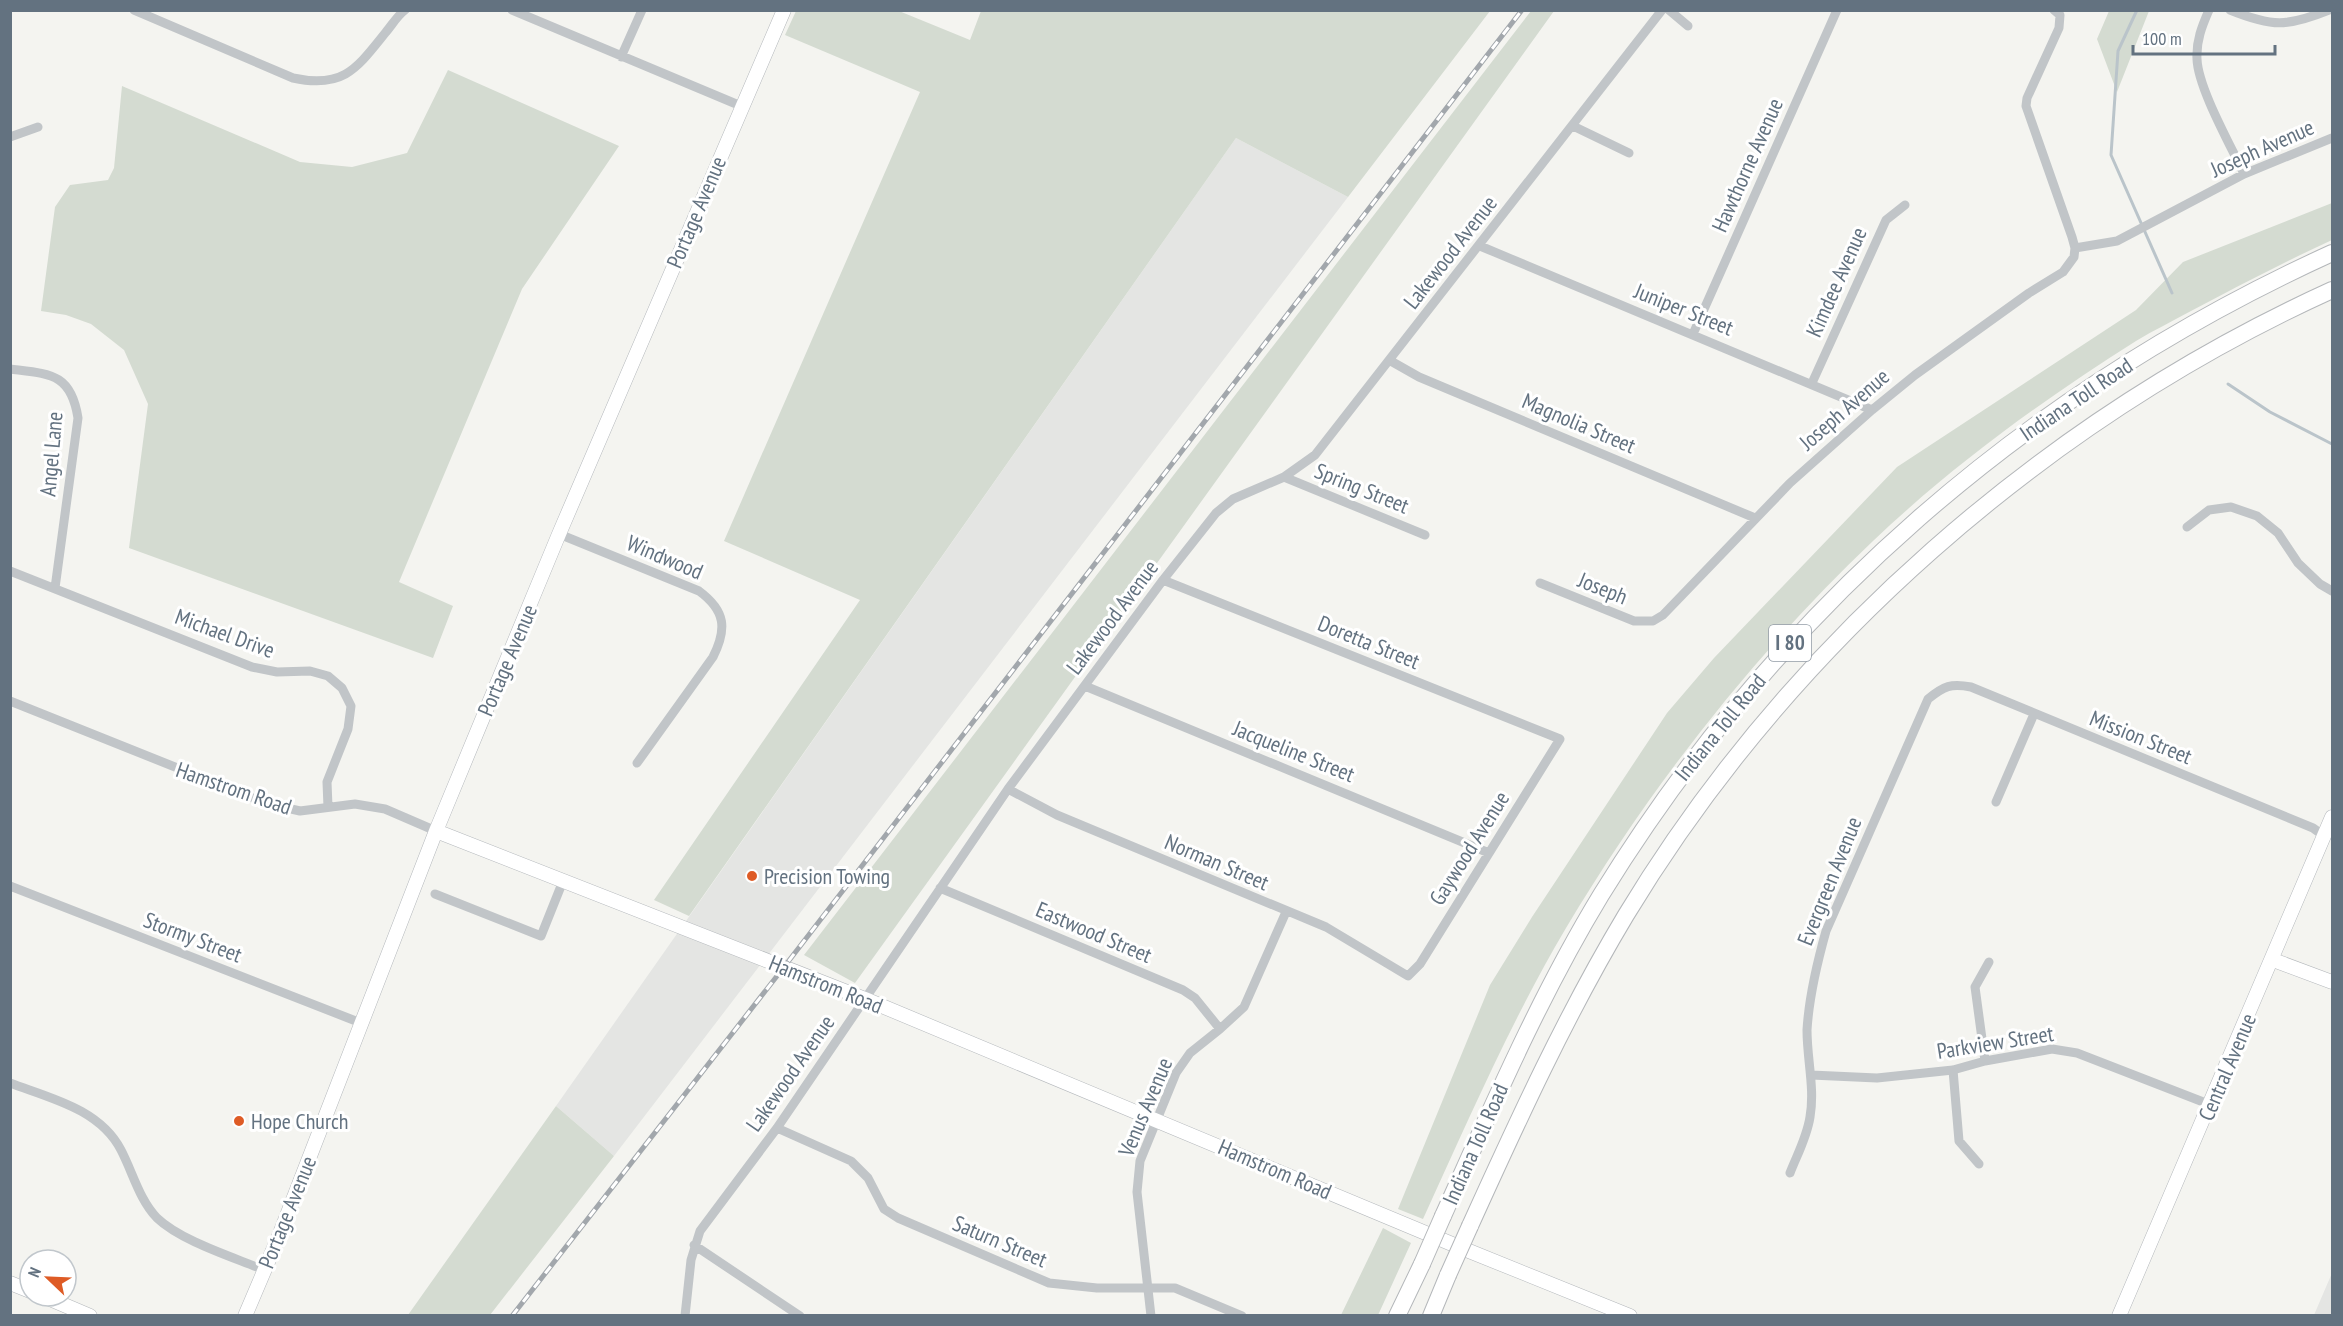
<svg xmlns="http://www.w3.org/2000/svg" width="2343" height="1326" font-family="'PT Sans Narrow',sans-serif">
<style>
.built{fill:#e4e5e3}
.green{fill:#d4dbd1}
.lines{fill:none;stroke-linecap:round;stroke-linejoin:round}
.stream{stroke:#bac4ca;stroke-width:3}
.secondary-casing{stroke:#b4b8bc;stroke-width:15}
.highway-casing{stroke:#b4b7ba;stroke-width:18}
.street{stroke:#c1c5c8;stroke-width:9}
.secondary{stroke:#fff;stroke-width:14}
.highway{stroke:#fff;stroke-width:16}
.rail-casing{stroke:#a2a7ac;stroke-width:5}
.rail{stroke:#fff;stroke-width:3;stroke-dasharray:9;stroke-linecap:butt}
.highway-bridge-casing{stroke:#b4b7ba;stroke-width:18;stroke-linecap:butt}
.highway-bridge{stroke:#fff;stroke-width:16}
.poi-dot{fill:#de5b25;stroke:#fff;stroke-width:2}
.labels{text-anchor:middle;stroke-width:6;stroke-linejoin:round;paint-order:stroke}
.shield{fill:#fff;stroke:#929ca6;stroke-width:1.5}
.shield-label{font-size:21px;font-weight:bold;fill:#637280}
.street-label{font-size:22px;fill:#637280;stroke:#fff}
.poi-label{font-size:22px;fill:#637280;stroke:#fff;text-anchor:start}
</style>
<rect width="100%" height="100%" fill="#f4f4f0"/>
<path class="built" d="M1236,138L1348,197L614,1156L556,1106Z
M2332,1273V1315H2314Z"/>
<path class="green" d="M796,11H899L970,40L981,11H1490L1348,197L1236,138L689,916L654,900L860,600L724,541L920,92L785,35Z
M1531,11H1554L855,983L804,955Z
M2109,11H2149L2117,92L2097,39Z
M448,70L619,146L522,289L399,582L453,606L433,658L129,548L148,404L124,350L91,324L66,315L41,311L55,207L70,185L108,180L114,168L122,86L300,162L352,167L407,153Z
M2332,203V240C2284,262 2238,286 2191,311C2173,321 2154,330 2136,341C2044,399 1953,465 1873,541C1753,655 1651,786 1566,928C1511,1021 1468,1121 1423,1219L1398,1209L1490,985L1532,917L1667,713L1714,658L1897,467L2136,310L2183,262Z
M556,1106L614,1156L490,1315H408Z
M1383,1228L1411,1243L1379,1313L1378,1315H1341Z"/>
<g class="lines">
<path class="stream" d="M2137,10L2118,51L2111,155L2172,293
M2228,384L2270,412L2332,444"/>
<defs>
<path id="secondary" d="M436,831L865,999L1464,1249L1630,1316
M2273,960L2332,982
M10,1283L30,1291
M43,1296L90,1316
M245,1316L279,1236L436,831L559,534L784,10
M2119,1316L2332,817"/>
<path id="highway" d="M1443,1216C1492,1107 1539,997 1601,895C1778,608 2027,392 2332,253
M1470,1226C1518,1120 1566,1015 1626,915C1790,644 2044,421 2332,290
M1397,1316L1422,1264
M1431,1316L1448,1275"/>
</defs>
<use href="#secondary" class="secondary-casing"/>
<use href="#highway" class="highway-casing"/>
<path class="street" d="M134,10L293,78C344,89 357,68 386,32C392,25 397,16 405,10
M512,10L741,106
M1669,10L1688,26
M2209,10C2202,26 2196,41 2197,59C2198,88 2231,146 2244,174
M2230,10C2272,27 2287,27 2329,10
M621,57L642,10
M1573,126L1629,153
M10,137L38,127
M1480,246L1872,410
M2075,248L2117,241L2244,174L2332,138
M1693,334L1837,10
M1389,360L1419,377L1755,518
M10,369C50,374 71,373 78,418L55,588
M1812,383L1886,220L1905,205
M1284,477L1425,535
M2187,527L2209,510L2231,507L2257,516L2278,533L2298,563L2320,584L2332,591
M559,534L699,591C726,611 727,629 713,657L637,763
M10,571L252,667L277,672L310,671L328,676L342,688L351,706L348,729L327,782L328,807
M1540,583L1634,621H1653L1663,615L1790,483L1872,410L1915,375L2029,293L2063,272L2074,257L2075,248L2072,237L2026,106L2027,98L2059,28L2060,15L2054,10
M1085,686L1489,853
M10,701L265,803L300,811L355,804L385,809L436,831
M1008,789L1057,815L1326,927L1408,976L1420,964L1560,739L1163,580
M1996,802L2034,714
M10,886L361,1023
M940,888L1183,990L1195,998L1220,1029
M435,894L541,936L563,881
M1985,1061L1975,987L1989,962
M1953,1070L1959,1141L1979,1164
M1811,1075L1877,1078L1953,1070L1985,1061L2052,1049L2077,1053L2211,1105
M10,1083C50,1098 100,1109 121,1150C133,1173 139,1199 157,1218C181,1241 233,1257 264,1270
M777,1128L851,1161L868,1178L884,1209L898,1218L1049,1283L1097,1288H1175L1242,1316
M1790,1173C1797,1155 1807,1137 1810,1117C1815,1088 1807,1060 1807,1030C1809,997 1817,963 1826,931L1928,699C1944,686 1951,683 1971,687L2313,828L2324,836
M694,1245L800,1316
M685,1316L691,1260L700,1231L777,1128L1008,789L1163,580L1216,513L1233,499L1284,477L1315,455L1662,10
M1151,1316L1137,1192L1140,1161L1176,1073L1190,1053L1220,1029L1244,1007L1286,912"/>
<use href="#secondary" class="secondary"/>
<use href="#highway" class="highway"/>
<defs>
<path id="rail" d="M512,1316L784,967L1522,10"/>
</defs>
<use href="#rail" class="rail-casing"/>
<use href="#rail" class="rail"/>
<defs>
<path id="highway-bridge" d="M1422,1264L1443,1216
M1448,1275L1470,1226"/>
</defs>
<use href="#highway-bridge" class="highway-bridge-casing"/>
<use href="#highway-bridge" class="highway-bridge"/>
</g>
<g class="poi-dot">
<circle cx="752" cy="876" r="6"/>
<circle cx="239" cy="1121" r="6"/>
</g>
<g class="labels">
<rect class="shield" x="1769" y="625" width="42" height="36" rx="4.5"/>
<g class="shield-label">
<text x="1790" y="650">I 80</text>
</g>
<g class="street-label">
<text transform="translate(2262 148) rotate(-24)" y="8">Joseph Avenue</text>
<text transform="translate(1747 165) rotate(-66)" y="8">Hawthorne Avenue</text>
<text transform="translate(696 212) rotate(-67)" y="8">Portage Avenue</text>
<text transform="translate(1450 252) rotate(-52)" y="8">Lakewood Avenue</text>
<text transform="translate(1836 282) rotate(-66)" y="8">Kimdee Avenue</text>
<text transform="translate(1684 309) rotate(22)" y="8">Juniper Street</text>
<text transform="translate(2076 399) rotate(-34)" y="8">Indiana Toll Road</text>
<text transform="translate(1844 409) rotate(-41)" y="8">Joseph Avenue</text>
<text transform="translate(1579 423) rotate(23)" y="8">Magnolia Street</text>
<text transform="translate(51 454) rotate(-85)" y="8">Angel Lane</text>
<text transform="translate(1362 488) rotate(22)" y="8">Spring Street</text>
<text transform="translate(665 557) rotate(23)" y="8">Windwood</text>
<text transform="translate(1603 588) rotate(22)" y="8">Joseph</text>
<text transform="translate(1112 617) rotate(-53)" y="8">Lakewood Avenue</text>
<text transform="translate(225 633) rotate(20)" y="8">Michael Drive</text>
<text transform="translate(1369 642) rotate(22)" y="8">Doretta Street</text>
<text transform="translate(507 660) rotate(-67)" y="8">Portage Avenue</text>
<text transform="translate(1720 727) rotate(-51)" y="8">Indiana Toll Road</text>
<text transform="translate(2141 737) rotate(22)" y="8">Mission Street</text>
<text transform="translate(1294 751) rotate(22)" y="8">Jacqueline Street</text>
<text transform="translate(234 788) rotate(19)" y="8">Hamstrom Road</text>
<text transform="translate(1469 848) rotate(-58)" y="8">Gaywood Avenue</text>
<text transform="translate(1217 862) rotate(23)" y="8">Norman Street</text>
<text transform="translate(1829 881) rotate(-68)" y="8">Evergreen Avenue</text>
<text transform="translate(1094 932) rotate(23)" y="8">Eastwood Street</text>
<text transform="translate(193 937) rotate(21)" y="8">Stormy Street</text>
<text transform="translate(826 984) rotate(22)" y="8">Hamstrom Road</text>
<text transform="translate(1995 1042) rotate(-9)" y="8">Parkview Street</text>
<text transform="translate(2227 1067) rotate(-67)" y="8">Central Avenue</text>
<text transform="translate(790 1073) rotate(-55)" y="8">Lakewood Avenue</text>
<text transform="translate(1145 1107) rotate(-67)" y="8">Venus Avenue</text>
<text transform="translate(1475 1144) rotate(-66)" y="8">Indiana Toll Road</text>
<text transform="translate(1275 1169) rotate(23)" y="8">Hamstrom Road</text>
<text transform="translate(287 1212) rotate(-68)" y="8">Portage Avenue</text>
<text transform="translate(1000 1241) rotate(23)" y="8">Saturn Street</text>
</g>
<g class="poi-label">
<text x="764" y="884">Precision Towing</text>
<text x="251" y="1129">Hope Church</text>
</g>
</g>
<rect width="2343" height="1326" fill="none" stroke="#637280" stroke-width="24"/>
<g transform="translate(48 1278) rotate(293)"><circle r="28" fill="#ffffff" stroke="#c1c7cc" stroke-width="1.5"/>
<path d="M0-4.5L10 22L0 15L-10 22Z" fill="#de5b25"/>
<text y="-9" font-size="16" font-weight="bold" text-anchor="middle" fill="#637280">N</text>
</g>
<path d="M2133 45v9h142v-9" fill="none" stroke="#637280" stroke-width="3"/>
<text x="2142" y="45" font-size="18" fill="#637280" stroke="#ffffff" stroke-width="4.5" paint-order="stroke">100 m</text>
</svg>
